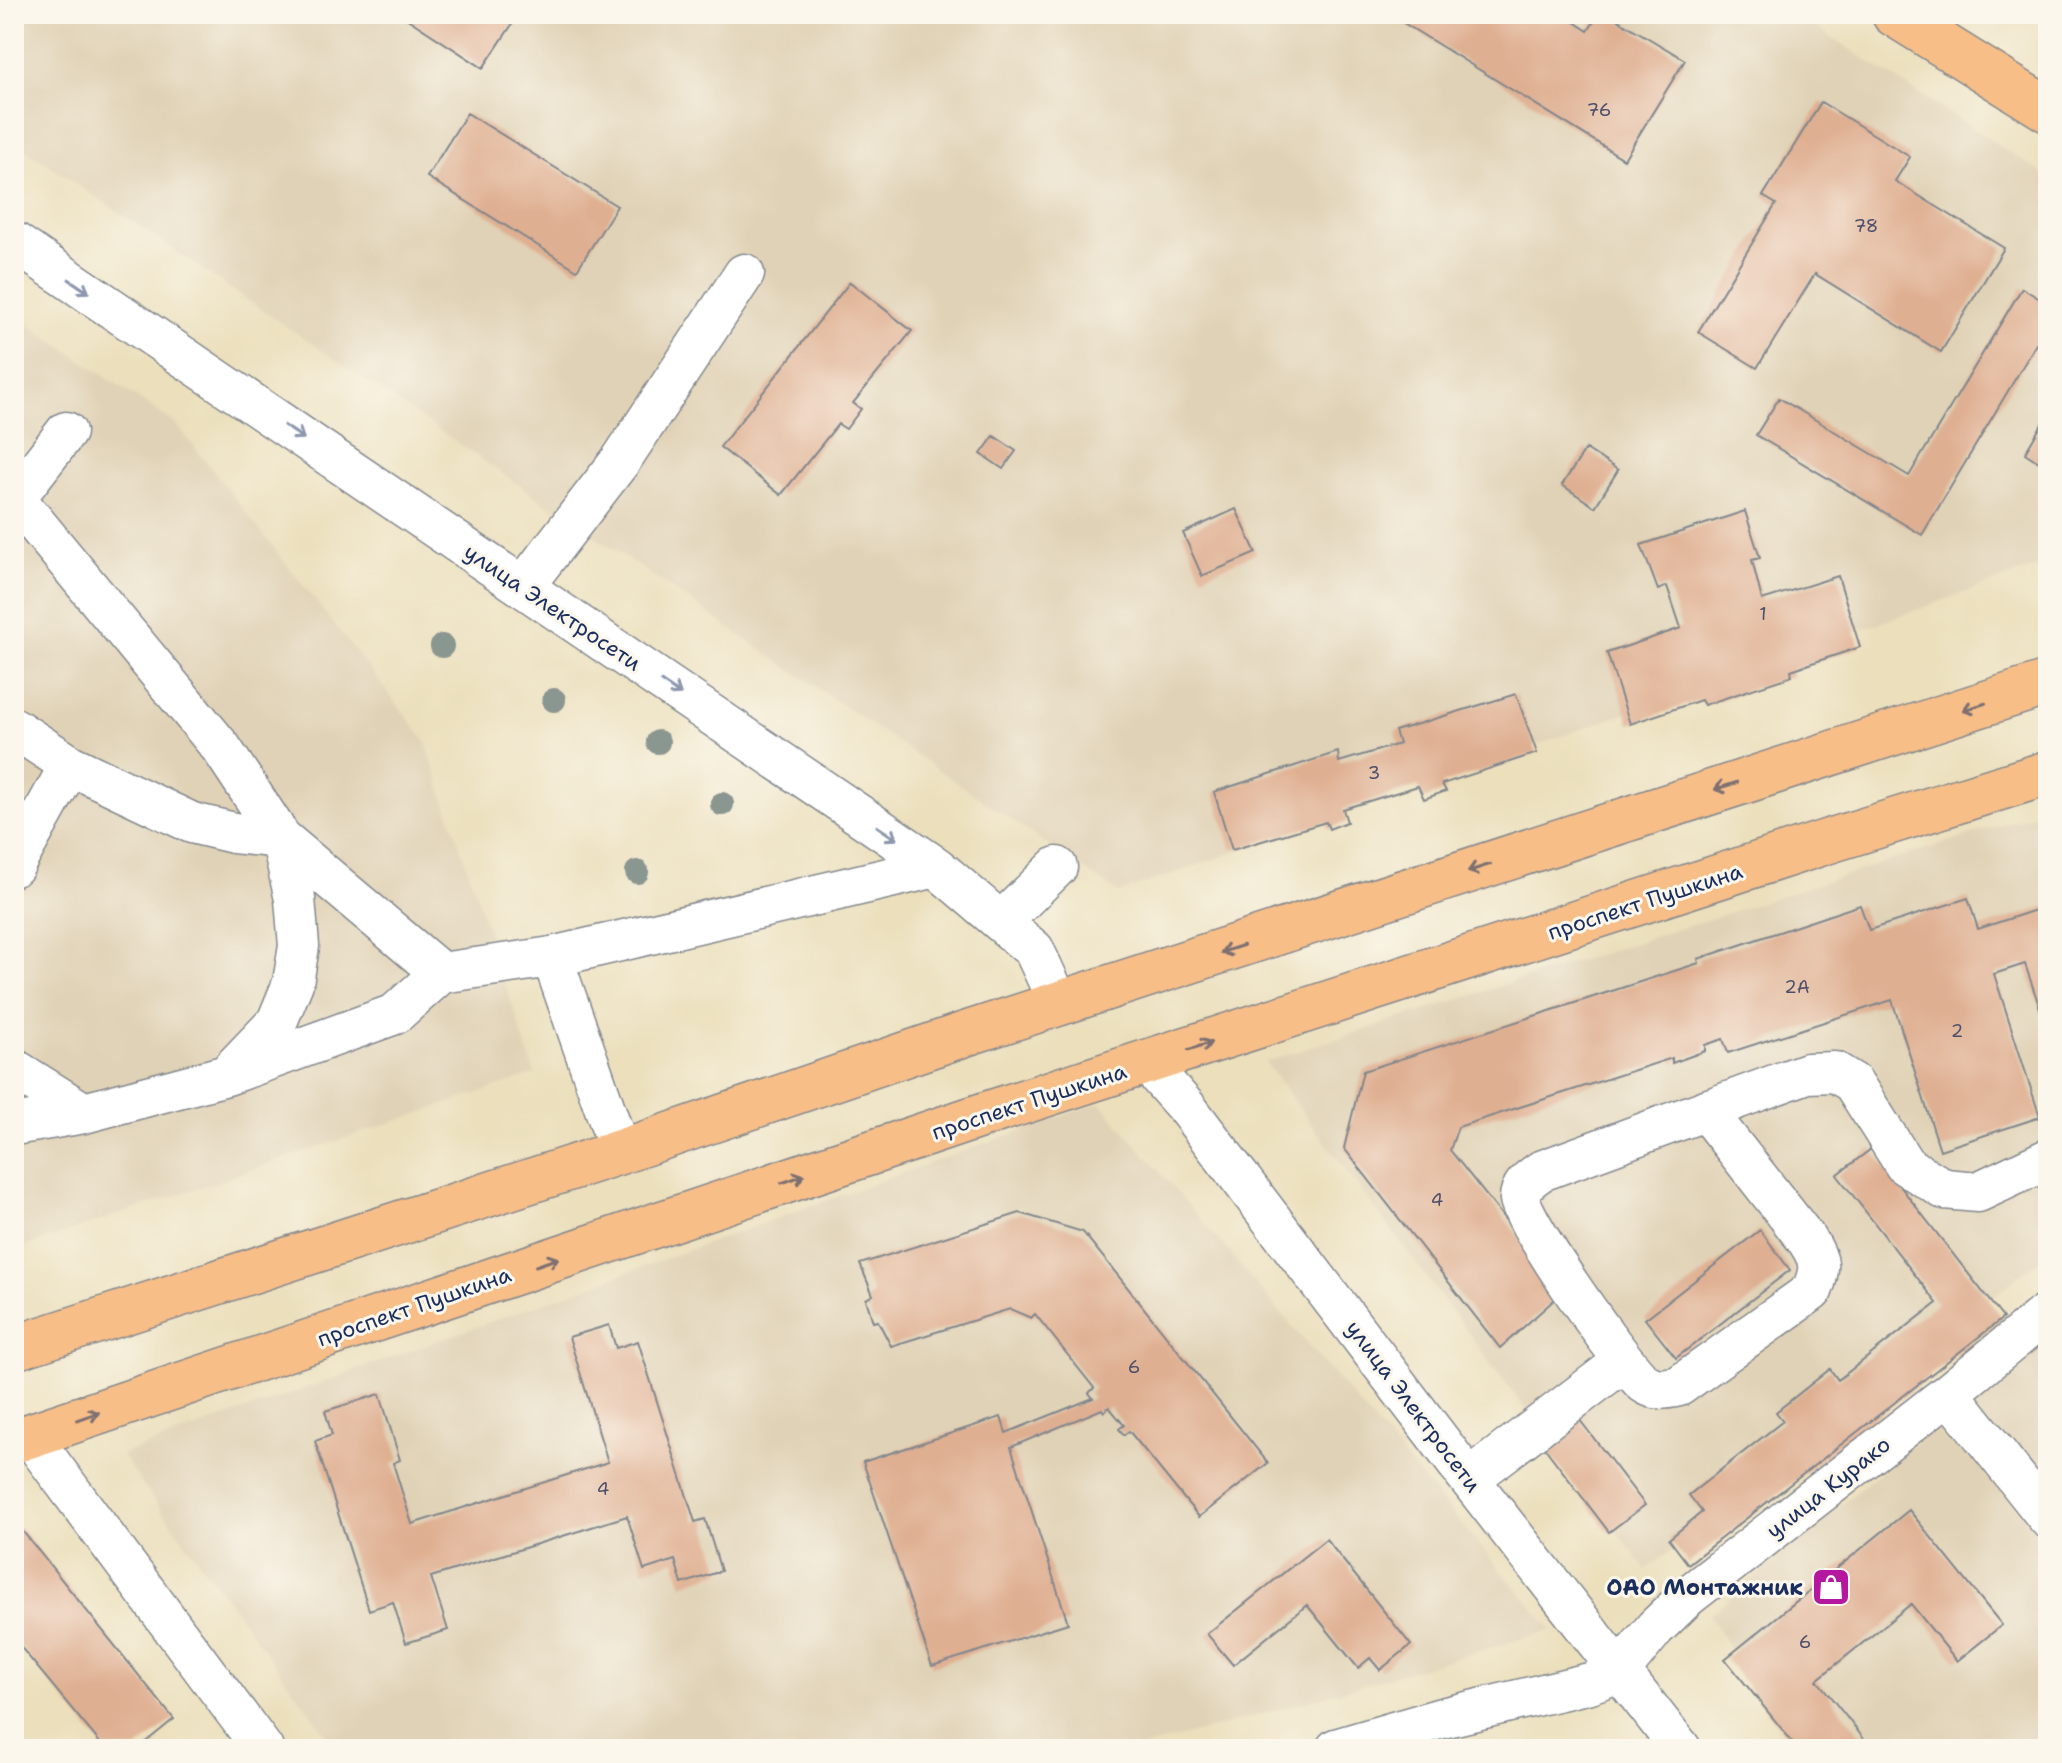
<svg xmlns="http://www.w3.org/2000/svg" width="2062" height="1763" font-family="'Shantell Sans',sans-serif">
<style>
.built{fill:#e0d2b6}
.building{fill:#dfaf91}
.lines{fill:none;stroke-linecap:round;stroke-linejoin:round}
.minor-casing{stroke:#83878d;stroke-width:43}
.major-casing{stroke:#83878d;stroke-width:47}
.minor{stroke:#fff;stroke-width:40}
.major{stroke:#f7be88;stroke-width:44}
.tree{fill:#8a9690}
.oneway{stroke:#8d97ae}
.oneway2{stroke:#7e6f71}
.labels{text-anchor:middle;stroke-width:6;stroke-linejoin:round;paint-order:stroke}
.number-label{font-size:18px;fill:#4c4f6b}
.street-label{font-size:22px;fill:#1b2f5e;stroke:#fbf7ec}
.poi-label{font-size:22px;font-weight:bold;fill:#1b2f5e;stroke:#fbf7ec;text-anchor:end}
</style>
<rect width="100%" height="100%" fill="#fbf7ec"/>
<filter id="ink" filterUnits="userSpaceOnUse"><feTurbulence type="fractalNoise" baseFrequency=".0125" numOctaves="2"/><feDisplacementMap in="SourceGraphic" scale="16" xChannelSelector="R" yChannelSelector="G"/><feConvolveMatrix kernelMatrix="1 2 1 2 8 2 1 2 1" color-interpolation-filters="sRGB"/></filter>
<filter id="wash" filterUnits="userSpaceOnUse"><feTurbulence type="fractalNoise" baseFrequency=".006" numOctaves="4" result="noise"/><feDisplacementMap in="SourceGraphic" scale="32" xChannelSelector="R" yChannelSelector="G"/><feGaussianBlur stdDeviation="1.8" result="paint"/><feColorMatrix in="noise" values="0 0 0 0 0 0 0 0 0 0 0 0 0 0 0 0 0 1.4 0 .05"/><feComposite in="paint" operator="in"/></filter>
<g filter="url(#wash)">
<rect width="100%" height="100%" fill="#ebdfbc"/>
<path class="built" d="M14,14H1795L2048,177V563L1119,893L14,141Z
M14,315L176,424L425,740L535,1074L14,1250Z
M2048,810V1253L1646,1570L1265,1062Z
M1100,1102L1552,1630L1140,1749H337L121,1455Z
M2048,1332V1749H1793L1709,1615Z"/>
<g id="blocks">
<path class="building" d="M400,14H519L483,68Z
M1389,14H1562L1588,31L1599,14H1608L1685,60L1624,159Z
M1821,102L1910,157L1895,181L2004,248L1941,352L1815,274L1757,368L1698,332L1776,204L1763,196Z
M467,113L617,206L577,270L427,177Z
M850,282L912,331L853,403L861,409L846,429L838,424L781,495L720,447Z
M2022,288L2048,304V324L1922,535L1756,435L1779,398L1909,476Z
M2048,414V468L2025,453Z
M994,436L1016,451L1003,469L981,454Z
M1586,449L1618,470L1595,507L1562,485Z
M1236,509L1256,553L1202,576L1183,533Z
M1745,511L1760,558L1752,560L1762,600L1838,576L1860,647L1791,670L1792,676L1704,705L1701,700L1630,724L1607,653L1681,628L1667,586L1658,590L1641,545Z
M1516,694L1537,753L1442,784L1446,791L1424,799L1418,786L1343,809L1347,822L1329,829L1326,822L1232,850L1214,792L1338,752L1339,762L1399,744L1395,731Z
M1968,898L1978,929L2048,906V1019L2044,1020L2025,964L1994,974L2040,1117L1940,1150L1892,1000L1728,1053L1723,1039L1705,1045V1051L1672,1063V1058L1458,1127L1450,1150L1563,1292L1500,1348L1344,1148L1363,1071L1699,963L1698,959L1860,905L1869,930Z
M1871,1149L2003,1318L1688,1564L1669,1539L1702,1512L1689,1495L1783,1421L1776,1412L1830,1369L1838,1380L1937,1303L1837,1175Z
M1020,1213L1083,1232L1268,1463L1199,1517L1129,1431L1124,1435L1119,1429L1124,1425L1109,1407L1104,1412L1102,1409L1011,1447L1068,1623L932,1666L863,1462L1001,1417L1006,1433L1093,1398L1089,1393L1094,1388L1035,1314L1031,1318L1010,1309L891,1346L878,1321L873,1322L866,1299L873,1295L860,1264Z
M1760,1230L1790,1270L1676,1358L1645,1319Z
M609,1325L616,1348L638,1341L695,1522L705,1519L721,1571L682,1584L675,1560L644,1570L627,1516L431,1577L448,1630L406,1643L393,1602L369,1610L315,1441L332,1435L325,1411L380,1394L400,1460L393,1463L412,1524L608,1462L569,1337Z
M1576,1415L1645,1505L1609,1532L1541,1443Z
M1909,1510L2002,1625L1957,1661L1911,1604L1817,1680L1872,1749H1798L1725,1659Z
M14,1527L21,1529L174,1719L137,1749H105L14,1639Z
M1326,1539L1411,1645L1380,1670L1370,1658L1358,1668L1307,1605L1233,1665L1207,1634Z"/>
</g>
</g>
<g filter="url(#ink)">
<use href="#blocks" fill-opacity="0" stroke="#83878d" stroke-width="2"/>
<g class="lines">
<defs>
<path id="minor" d="M14,242L936,867L1034,950L1059,1004
M14,497L222,749L281,838L295,899L299,946L293,983L277,1022L232,1069
M15,498L66,432
M523,587L621,460L744,274
M14,728L70,765L192,823L234,833L281,838L441,973
M14,866L70,765
M1001,922L1057,867
M552,957L620,1152
M1147,1063L1186,1107L1469,1479L1681,1749
M14,1069L84,1113
M1705,1110L1807,1240C1821,1261 1821,1268 1812,1291L1679,1386C1666,1389 1655,1391 1644,1383C1624,1367 1521,1220 1520,1199C1520,1185 1531,1178 1541,1171L1807,1073L1835,1072L1853,1083L1905,1165L1944,1189L1978,1192L2048,1159
M14,1125L84,1113L227,1075L395,1014L441,973L552,957L936,867
M1949,1393L2048,1518
M30,1436L263,1749
M1469,1479L1624,1361
M1336,1749L1442,1718L1590,1683L1619,1672L1655,1628L1688,1596L1949,1393L2048,1312"/>
<path id="major" d="M1894,14L2048,110
M14,1348L620,1152L965,1034L2048,683
M14,1441L992,1112L1829,841L2048,773"/>
</defs>
<use href="#minor" class="minor-casing"/>
<use href="#major" class="major-casing"/>
<use href="#minor" class="minor"/>
<use href="#major" class="major"/>
</g>
<g class="tree">
<circle cx="442" cy="646" r="12"/>
<circle cx="554" cy="700" r="12"/>
<circle cx="658" cy="742" r="12"/>
<circle cx="722" cy="804" r="12"/>
<circle cx="637" cy="872" r="12"/>
</g>
<defs><path id="oneway-shaft" d="M-6 0H5M1.5-3L5.5 0L1.5 3" fill="none" stroke-width="1.6" stroke-linecap="round" stroke-linejoin="round" transform="scale(2)"/></defs>
<g class="oneway">
<use href="#oneway-shaft" transform="translate(79 286) rotate(34)"/>
<use href="#oneway-shaft" transform="translate(294 432) rotate(34)"/>
<use href="#oneway-shaft" transform="translate(671 688) rotate(34)"/>
<use href="#oneway-shaft" transform="translate(887 833) rotate(34)"/>
</g>
<g class="oneway2">
<use href="#oneway-shaft" transform="translate(1974 707) rotate(162)"/>
<use href="#oneway-shaft" transform="translate(1726 786) rotate(162)"/>
<use href="#oneway-shaft" transform="translate(1479 868) rotate(162)"/>
<use href="#oneway-shaft" transform="translate(1232 949) rotate(162)"/>
<use href="#oneway-shaft" transform="translate(1200 1046) rotate(-18)"/>
<use href="#oneway-shaft" transform="translate(793 1179) rotate(-19)"/>
<use href="#oneway-shaft" transform="translate(547 1262) rotate(-19)"/>
<use href="#oneway-shaft" transform="translate(88 1416) rotate(-19)"/>
</g>
</g>
<defs>
<symbol id="shop-square" viewBox="-11 -11 22 22"><rect x="-9" y="-9" width="18" height="18" rx="4" fill="#b5179e" stroke="#fbf7ec"/><path d="M-5-2.5h2.3a2.7 3.5 0 0 1 5.4 0H5L5.5 6h-11ZM-1.5-2.5h3a1.5 2.3 0 0 0-3 0Z" fill="#fff"/></symbol>
</defs>
<g fill-rule="evenodd">
<use href="#shop-square" x="1809" y="1565" width="44" height="44"/>
</g>
<g class="labels">
<g class="number-label">
<text x="1599" y="116">76</text>
<text x="1866" y="232">78</text>
<text x="1763" y="620">1</text>
<text x="1374" y="779">3</text>
<text x="1797" y="993">2А</text>
<text x="1957" y="1037">2</text>
<text x="1437" y="1206">4</text>
<text x="1134" y="1373">6</text>
<text x="603" y="1495">4</text>
<text x="1805" y="1648">6</text>
</g>
<g class="street-label">
<text transform="translate(553 607) rotate(34)" y="8">улица Электросети</text>
<text transform="translate(1645 901) rotate(-18)" y="8">проспект Пушкина</text>
<text transform="translate(1029 1101) rotate(-18)" y="8">проспект Пушкина</text>
<text transform="translate(414 1306) rotate(-19)" y="8">проспект Пушкина</text>
<text transform="translate(1414 1406) rotate(53)" y="8">улица Электросети</text>
<text transform="translate(1828 1487) rotate(-38)" y="8">улица Курако</text>
</g>
<g class="poi-label">
<text x="1803" y="1595">ОАО Монтажник</text>
</g>
</g>
<rect width="2062" height="1763" fill="none" stroke="#fbf7ec" stroke-width="48"/>
</svg>
